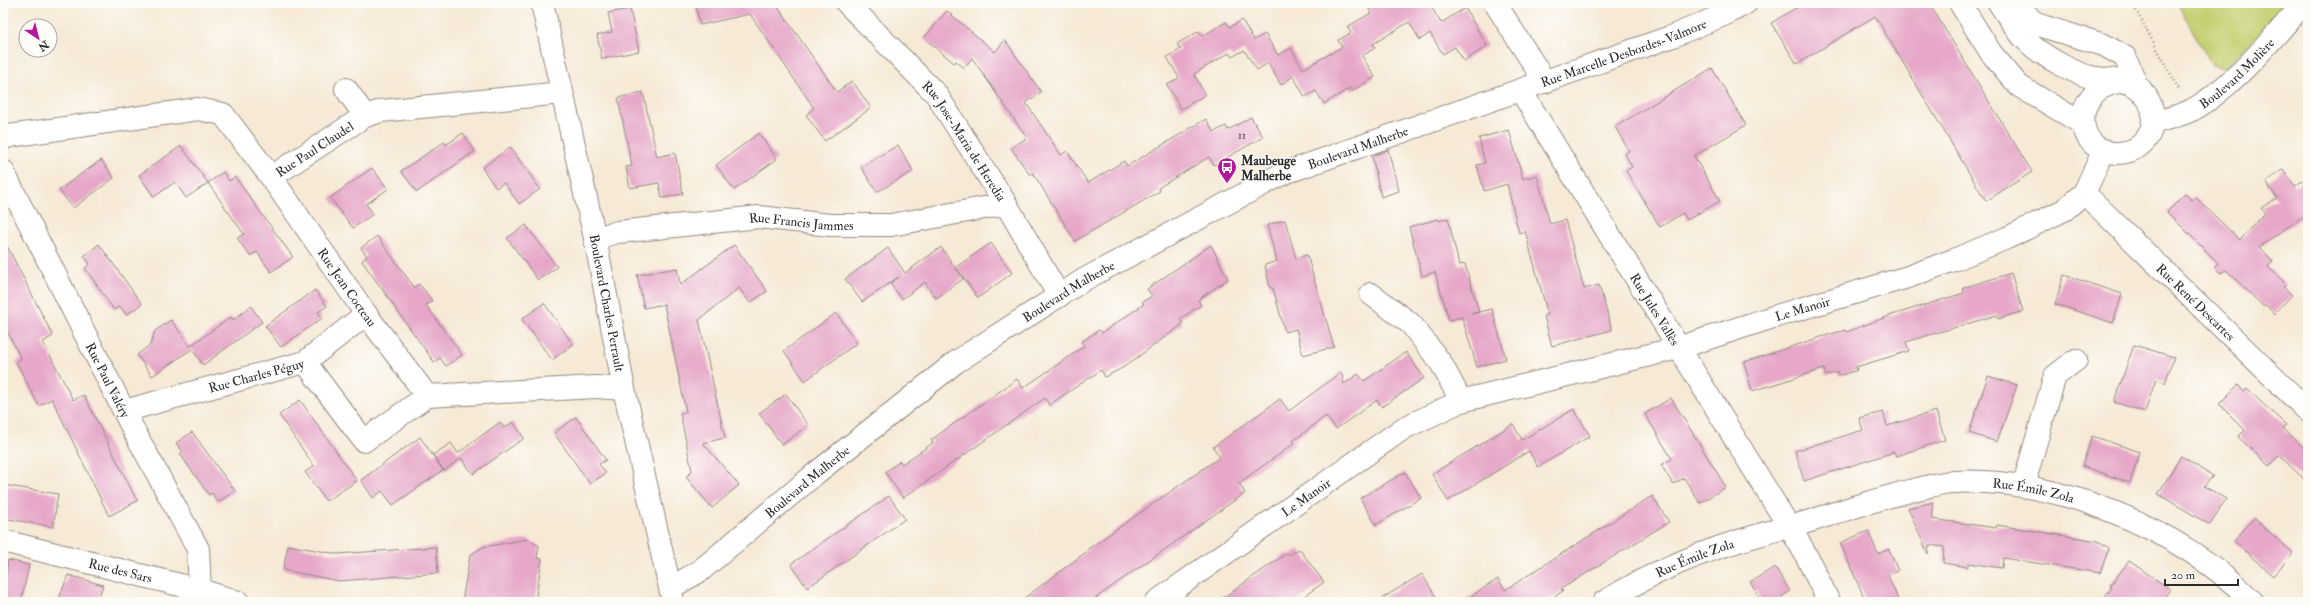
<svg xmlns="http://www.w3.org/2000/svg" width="2311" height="605" font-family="'IM FELL Double Pica',serif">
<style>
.green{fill:#c4d072;stroke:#787e4e}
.building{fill:#e6a7c9}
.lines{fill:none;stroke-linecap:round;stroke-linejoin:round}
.minor-casing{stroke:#908a80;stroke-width:24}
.path{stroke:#908a80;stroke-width:2.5;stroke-dasharray:1 3;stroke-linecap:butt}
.minor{stroke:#fff;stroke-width:22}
.labels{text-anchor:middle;stroke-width:3;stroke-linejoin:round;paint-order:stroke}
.number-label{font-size:11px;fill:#5a4a52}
.street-label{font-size:13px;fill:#2b2b2b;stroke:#fdfcf7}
.poi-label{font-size:13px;font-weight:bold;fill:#2b2b2b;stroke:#fdfcf7;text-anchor:start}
</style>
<rect width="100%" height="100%" fill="#fdfcf7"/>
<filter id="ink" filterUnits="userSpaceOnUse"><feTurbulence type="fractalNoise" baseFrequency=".025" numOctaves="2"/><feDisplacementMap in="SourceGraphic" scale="8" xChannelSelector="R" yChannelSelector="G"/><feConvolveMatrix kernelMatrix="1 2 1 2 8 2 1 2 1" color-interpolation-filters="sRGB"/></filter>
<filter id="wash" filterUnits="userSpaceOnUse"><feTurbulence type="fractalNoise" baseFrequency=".012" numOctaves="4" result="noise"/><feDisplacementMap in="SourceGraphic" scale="16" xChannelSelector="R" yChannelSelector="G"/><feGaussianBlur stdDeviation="0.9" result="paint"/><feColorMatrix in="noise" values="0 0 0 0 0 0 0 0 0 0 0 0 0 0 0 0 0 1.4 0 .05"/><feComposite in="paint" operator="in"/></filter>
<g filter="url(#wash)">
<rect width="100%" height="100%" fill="#f6e9d6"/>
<path class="green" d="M2177,3H2284L2261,32L2224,68L2212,65Z"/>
<g id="blocks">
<path class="building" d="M695,3H775L837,92L852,81L871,108L825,141L806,115L814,108L750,14L700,25Z
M1366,3H1439L1432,8L1441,23L1465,8L1487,46L1464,61L1455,47L1443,54L1430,33L1420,40L1409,22L1373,44L1375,48L1362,56L1375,77L1352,91L1350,88L1324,104L1316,91L1305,97L1293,76L1281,85L1268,63L1257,70L1244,50L1232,57L1229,53L1194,74L1205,95L1181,109L1167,85L1179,78L1167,57L1181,49L1177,44L1199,31L1202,36L1226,22L1230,27L1242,20L1254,40L1265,34L1278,55L1291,48L1303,69L1342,47L1338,40L1351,33L1347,27L1371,13Z
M1804,3H1929L2032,172L1986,201L1875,16L1797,64L1771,23Z
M630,9L639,51L602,59L597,35L612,32L608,13Z
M947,11L995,52L1005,40L1041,92L1026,103L1061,155L1067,151L1088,183L1124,161L1127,166L1206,119L1214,132L1226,126L1228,130L1251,117L1263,137L1214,165L1209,157L1158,188L1160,191L1075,241L1033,173L1030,175L1011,148L1027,138L972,58L964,68L956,61L954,63L924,38Z
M1712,68L1746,125L1694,156L1720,201L1687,220L1683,213L1660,227L1626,171L1632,167L1625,154L1629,151L1615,127Z
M643,92L657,157L675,153L683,194L662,198L659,183L630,188L626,167L632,166L618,98Z
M1509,130L1523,179L1537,175L1550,224L1565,220L1584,289L1599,285L1612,330L1552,346L1544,316L1548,315L1525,231L1519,233L1507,184L1484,191L1477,165L1485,163L1479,138Z
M463,133L475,151L417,192L401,171L444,142L446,145Z
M759,133L777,159L734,190L716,165Z
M898,145L913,171L877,192L861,167Z
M181,146L208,183L186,198L175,182L154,197L139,175Z
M510,147L540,189L519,204L504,183L496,188L482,168Z
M1388,150L1399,191L1381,197L1372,156Z
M101,160L114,178L73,208L59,190Z
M372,168L388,189L366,204L373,214L353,228L330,198Z
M2283,169L2295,186L2308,177V213L2259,247L2273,261L2268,267L2286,284L2283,287L2292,295L2274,314L2266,305L2264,307L2226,270L2221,273L2215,267L2218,263L2167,212L2185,194L2192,200L2195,197L2240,240L2265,213L2261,208L2277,198L2266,182Z
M223,172L229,181L235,177L293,257L271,272L257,252L250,256L237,238L244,234L208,183Z
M1448,218L1459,265L1465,264L1479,312L1471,314L1492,309L1506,359L1477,367L1462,317L1449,320L1435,272L1422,276L1409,227L1438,219L1439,221Z
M1285,220L1296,258L1307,255L1334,347L1303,355L1296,329L1285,332L1273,288H1270L1265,265L1277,261L1267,225Z
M526,225L557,267L538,280L507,238Z
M377,236L414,287L419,284L426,292L432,301L426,305L462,355L446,366L440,358L434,362L362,261L367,256L361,248Z
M3,238L53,336L43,342L52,359L73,400L84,395L137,501L109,516L52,399L39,406L16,362L21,359L3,323Z
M991,243L1012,273L978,298L956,267Z
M99,244L142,304L126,315L120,306L114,310L85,268L90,264L84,256Z
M734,245L767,291L750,303L739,288L699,320L725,438L703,443L739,485L712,508L686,477L692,471L680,413L686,412L664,304L644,308L637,275L677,268L680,285Z
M1211,245L1228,279L1198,300L1201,305L1180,319L1183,324L1124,367L1105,377L1101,370L1049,405L1045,398L903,498L885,472L900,461L902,464L933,443L931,440L1017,379L1023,388L1063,361L1084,346L1081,342L1099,330L1102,333L1144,304L1142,302L1152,296L1147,289Z
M941,247L963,279L936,298L925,282L902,299L890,283L899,277L862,302L845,279L888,248L905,273Z
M2011,273L2023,311L1998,319L1997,315L1906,342L1909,351L1856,367L1857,370L1838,376L1837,372L1826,376L1824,369L1752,391L1744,362L1821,337L1845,330L1846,332L1889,316L1964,293L1963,288Z
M2064,275L2122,294L2113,323L2055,304Z
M315,290L327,306L318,312L322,318L281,347L265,326Z
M544,303L573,344L552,360L522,319Z
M251,306L262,322L203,365L192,349L152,376L137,355L150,345L155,331L171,320L190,346L231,317L233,320Z
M836,313L857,343L805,381L784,351Z
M2134,345L2174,357L2165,383L2156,379L2145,412L2114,402Z
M1406,352L1424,378L1382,407L1377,400L1336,429L1326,416L1293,441L1295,443L1239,483L1245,493L1090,602H1019L1089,550L1088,549L1220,457L1213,447L1280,399L1289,411L1341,372L1344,384L1358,374L1364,381Z
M1988,376L2017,385L1997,442L1969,433Z
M2238,385L2244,392L2247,389L2286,425L2283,428L2308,452V483L2279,455L2269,466L2238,437L2245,430L2219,404Z
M786,394L808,425L782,445L759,413Z
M1671,398L1726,487L1700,503L1684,478L1673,484L1661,465L1672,459L1645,414Z
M300,400L357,481L326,501L305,472L314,466L279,415Z
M1574,409L1590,436L1538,467L1529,451L1448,501L1432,474L1513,424L1522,440Z
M1936,411L1945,440L1896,456L1894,452L1804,481L1795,451L1863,430L1859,418L1883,412L1887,426Z
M576,417L606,460L599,464L606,473L590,484L554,433Z
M500,422L504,428L513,422L524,438L473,474L461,458L444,471L433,455L451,443L458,453Z
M192,432L235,491L218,502L212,493L209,495L180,454L183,452L176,443Z
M2092,436L2140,452L2130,483L2082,466Z
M420,437L443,470L393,505L382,491L373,498L361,480Z
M2181,456L2213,476L2204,486L2226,499L2210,525L2158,494Z
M1405,472L1421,498L1376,525L1360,498Z
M3,485L58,494L53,527L3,518Z
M889,496L905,519L807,588L791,564Z
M1652,496L1669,522L1561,589L1563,591L1546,602H1462L1498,579L1505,590Z
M1934,502L1932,519L1996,528L1997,525L2098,541L2109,548L2100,573L2003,558L2002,568L1968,563V567L1943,563L1944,547L1929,545L1928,554L1908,508Z
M2254,518L2293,553L2273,576L2234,541Z
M1868,531L1878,554L1889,549L1898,571L1888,575L1899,602H1866L1840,543Z
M528,539L539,546L537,558L542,559L535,602H462L470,555L483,547Z
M288,545L337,554L436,547L438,573L339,581L283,570Z
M1299,549L1324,582L1296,602H1217L1287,553L1289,555Z
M8,560L29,565L21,602H3Z
M2129,561L2170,589L2162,602H2102L2112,587L2110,586Z
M1775,567L1790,591L1774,602H1762L1750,582Z
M1422,574L1439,602H1376Z
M68,575L103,585L97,602H58Z"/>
</g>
</g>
<g filter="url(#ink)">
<use href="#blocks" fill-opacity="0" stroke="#908a80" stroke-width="1"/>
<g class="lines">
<defs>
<g id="minor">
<path id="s1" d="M542,3L595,238L624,389L673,601"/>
<path id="s2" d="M847,3L936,94L1006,204L1059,296"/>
<path d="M1495,3L1545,82"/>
<path d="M1960,3L1991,53L2019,86L2083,124"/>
<path d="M1999,3C2008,16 2016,31 2028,42C2041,55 2073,73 2091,77C2105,80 2126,78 2138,88C2165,109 2154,152 2118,153C2076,155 2067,91 2119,82"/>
<path d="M2018,3L2031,20L2042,26L2104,45L2125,57L2137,86"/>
<path d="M346,89L365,116"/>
<path id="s3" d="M1521,91L1804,551L1829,602"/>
<path id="s4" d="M2154,122C2167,119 2180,116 2192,110C2231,89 2274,37 2304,3"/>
<path id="s5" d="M3,139L9,136L198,109L223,114L271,177L365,116L381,111L562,93"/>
<path id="s6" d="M3,171L134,431L198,549L200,590"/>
<path id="s7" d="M271,177L366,314L427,396"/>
<path id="s8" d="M2084,193L2308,411"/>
<path id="s9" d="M595,238L618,232L759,217L830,225H891L1006,204"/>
<path d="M1371,294L1411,324L1441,363L1461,401"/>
<path d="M305,362L366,314"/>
<path id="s10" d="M124,411L305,362L364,441L427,396L596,387L624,389"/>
<path d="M2026,486L2027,473L2055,376L2076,360"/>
<path id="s11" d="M3,541L200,590L238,602"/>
<path id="s12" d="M670,588L700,571L815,474L956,362L1085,279L1282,174L1673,36L1728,13L1746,3"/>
<path id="s13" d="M1156,602L1404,428L1461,401L1678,348L1773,317L1908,277L1956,259L2007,238L2064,210L2084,193L2104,150"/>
<path id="s14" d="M1604,602C1652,572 1704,550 1759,535C1775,530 1791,527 1807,522C1845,510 1882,497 1922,488C1932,486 1943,482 1953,482C2055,476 2182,529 2253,602"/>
</g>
</defs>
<use href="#minor" class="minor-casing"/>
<path class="path" d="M2132,3L2180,91"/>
<use href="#minor" class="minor"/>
</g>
</g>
<defs>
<symbol id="bus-pin" viewBox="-11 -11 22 30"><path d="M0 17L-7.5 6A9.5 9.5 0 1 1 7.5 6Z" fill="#b5179e" stroke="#fdfcf7"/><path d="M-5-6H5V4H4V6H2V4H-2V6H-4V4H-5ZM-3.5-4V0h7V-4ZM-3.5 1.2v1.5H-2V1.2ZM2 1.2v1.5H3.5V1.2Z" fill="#fff"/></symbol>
</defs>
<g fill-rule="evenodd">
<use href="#bus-pin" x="1216" y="156" width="22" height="30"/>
</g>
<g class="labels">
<g class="number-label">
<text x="1242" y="139">11</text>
</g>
<g class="street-label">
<text dy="5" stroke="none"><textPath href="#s12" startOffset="1104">Rue Marcelle Desbordes-Valmore</textPath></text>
<text dy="5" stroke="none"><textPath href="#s4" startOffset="98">Boulevard Molière</textPath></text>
<text dy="5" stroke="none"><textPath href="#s2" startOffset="182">Rue Jose-Maria de Heredia</textPath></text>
<text dy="5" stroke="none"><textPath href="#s12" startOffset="822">Boulevard Malherbe</textPath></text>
<text dy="5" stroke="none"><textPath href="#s5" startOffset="354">Rue Paul Claudel</textPath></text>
<text dy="5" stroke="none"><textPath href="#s9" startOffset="208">Rue Francis Jammes</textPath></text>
<text dy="5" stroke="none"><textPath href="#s7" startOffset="134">Rue Jean Cocteau</textPath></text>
<text dy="5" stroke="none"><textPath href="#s12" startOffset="498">Boulevard Malherbe</textPath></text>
<text dy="5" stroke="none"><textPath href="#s8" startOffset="156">Rue René Descartes</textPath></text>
<text dy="5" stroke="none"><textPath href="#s1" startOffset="307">Boulevard Charles Perrault</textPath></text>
<text dy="5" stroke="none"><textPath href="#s13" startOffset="720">Le Manoir</textPath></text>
<text dy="5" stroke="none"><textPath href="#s3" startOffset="256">Rue Jules Vallès</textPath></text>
<text dy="5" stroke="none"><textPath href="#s10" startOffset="137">Rue Charles Péguy</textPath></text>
<text dy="5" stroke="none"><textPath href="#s6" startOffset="234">Rue Paul Valéry</textPath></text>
<text dy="5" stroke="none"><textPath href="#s12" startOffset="174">Boulevard Malherbe</textPath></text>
<text dy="5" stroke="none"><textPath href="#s14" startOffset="452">Rue Émile Zola</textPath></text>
<text dy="5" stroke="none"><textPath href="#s13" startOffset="183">Le Manoir</textPath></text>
<text dy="5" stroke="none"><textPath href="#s14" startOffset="101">Rue Émile Zola</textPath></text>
<text dy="5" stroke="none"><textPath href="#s11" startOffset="121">Rue des Sars</textPath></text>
</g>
<g class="poi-label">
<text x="1241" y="165">Maubeuge<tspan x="1241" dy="15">Malherbe</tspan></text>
</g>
</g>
<rect width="2311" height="605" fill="none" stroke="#fdfcf7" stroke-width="16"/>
<g transform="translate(38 38) rotate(145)"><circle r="19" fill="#fdfcf7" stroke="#a9a8a5"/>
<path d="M0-3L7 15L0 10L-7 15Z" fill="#b5179e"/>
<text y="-6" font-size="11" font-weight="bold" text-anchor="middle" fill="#2b2b2b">N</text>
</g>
<path d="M2165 579v6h73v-6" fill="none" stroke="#2b2b2b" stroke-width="2"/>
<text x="2171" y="579" font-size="12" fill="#2b2b2b" stroke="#fdfcf7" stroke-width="3" paint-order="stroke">20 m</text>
</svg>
